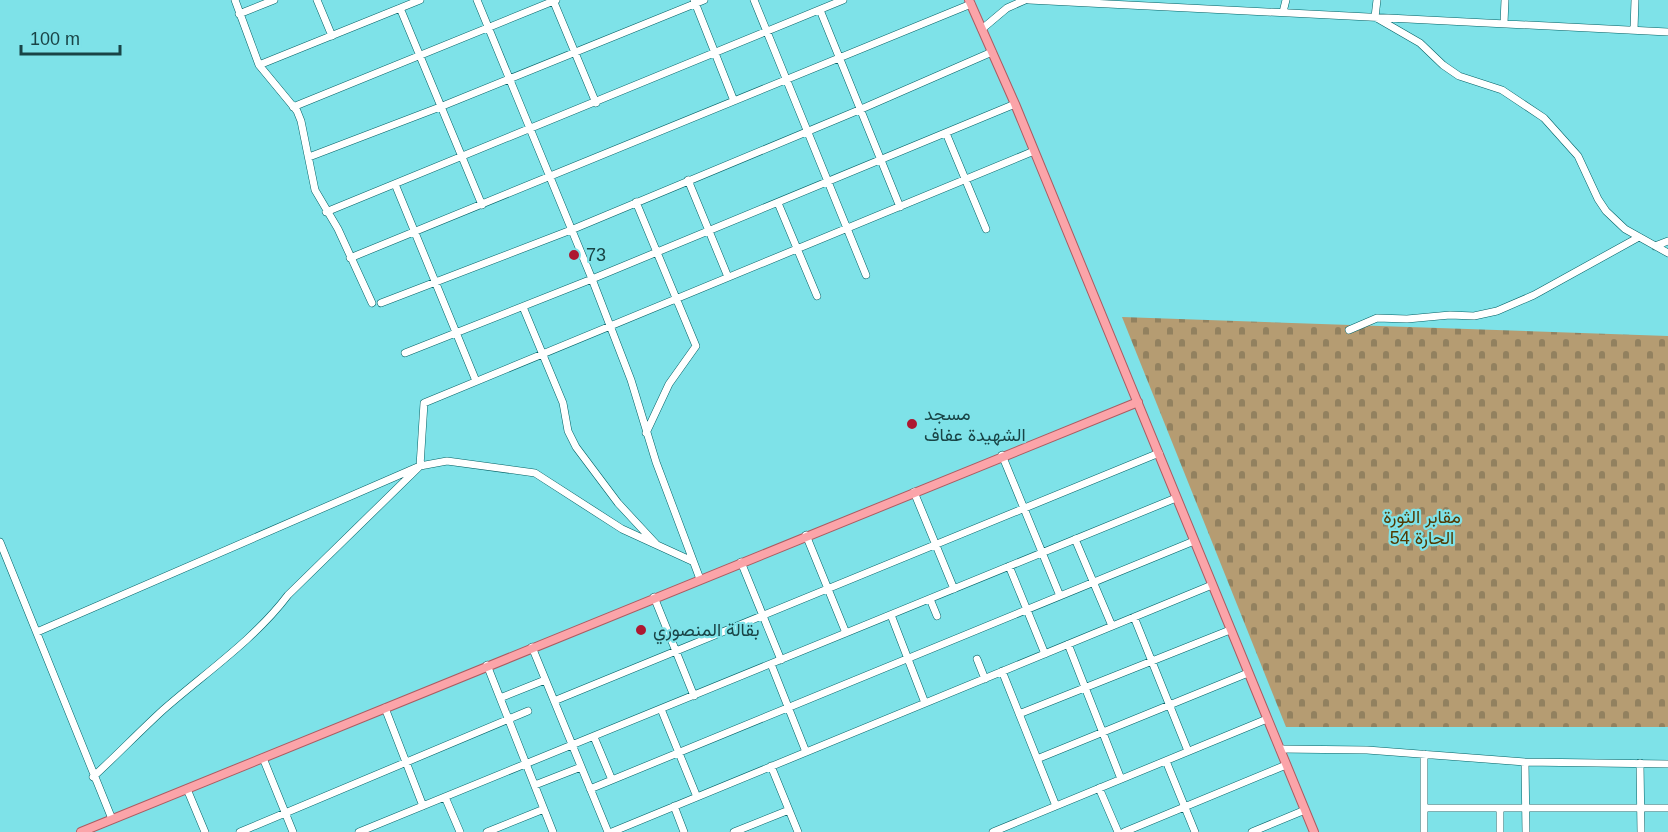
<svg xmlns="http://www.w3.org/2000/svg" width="1668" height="832" font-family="Helvetica,Vazirmatn,sans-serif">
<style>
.cemetery{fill:url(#cemetery-stones)}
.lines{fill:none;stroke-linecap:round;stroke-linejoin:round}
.minor-casing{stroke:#026165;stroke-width:8}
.major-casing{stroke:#ab5b61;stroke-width:10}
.minor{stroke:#fff;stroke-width:7}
.major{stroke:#fba4a9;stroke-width:8}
.poi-dot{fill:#ad1831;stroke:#7ee2e8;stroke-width:2}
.labels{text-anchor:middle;stroke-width:4.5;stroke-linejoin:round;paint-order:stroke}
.poi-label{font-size:18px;fill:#194446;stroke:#7ee2e8;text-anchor:start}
.park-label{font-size:18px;fill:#533a03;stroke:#7ee2e8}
</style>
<defs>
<pattern id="cemetery-stones" width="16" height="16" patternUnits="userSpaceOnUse" patternTransform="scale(1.5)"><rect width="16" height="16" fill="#b59c72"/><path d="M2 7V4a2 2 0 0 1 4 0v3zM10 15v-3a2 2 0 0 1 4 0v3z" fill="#92815f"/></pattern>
</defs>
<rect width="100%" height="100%" fill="#7ee2e8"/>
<path class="cemetery" d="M1122,317L1668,336V727H1286Z"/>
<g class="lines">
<defs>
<path id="minor" d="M235,0L259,65L297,111L301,121L315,190L338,229L372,303
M317,0L332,36
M477,0L592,279L631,380L656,462L700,579
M553,0L596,103
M694,0L734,101
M754,0L866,275
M1029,0L1668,32
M1377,0L1375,17L1420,43L1443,65L1459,76L1502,90L1544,118L1578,156L1598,199L1606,211L1625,229L1668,253
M400,8L482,205
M820,10L900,207
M1283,12L1286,0
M239,14L274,0
M1504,23L1505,0
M982,29L1007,8L1025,0
M1634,30L1635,0
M259,65L420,0
M293,107L556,0
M946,133L986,229
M309,157L440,107L704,0
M688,180L728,277
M395,184L476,381
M636,202L696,346L669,384L646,433
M778,203L817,296
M326,212L843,0
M1655,246L1668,241
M350,258L971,4
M381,303L571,230L859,110L992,52
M523,307L563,403L568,431L576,447L618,503L656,544
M1349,330L1377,318L1407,319L1450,315L1474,316L1497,311L1534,295L1639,237
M405,353L592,279L1015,104
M1002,455L1060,596
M914,492L954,589
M806,535L846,633
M1075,539L1112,626
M0,542L112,819
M741,562L781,660
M1009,566L1045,654
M654,597L694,696
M930,599L937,616
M891,615L925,703
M1134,617L1188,751
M37,632L420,466L447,461L535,473L622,529L692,561
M1068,644L1121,779
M532,647L608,832
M977,659L985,679
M771,664L806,752
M487,665L553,832
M1002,671L1056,806
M500,698L545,680
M554,701L1159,453
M385,708L423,806
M661,709L697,797
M1019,714L1230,630
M594,737L612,780
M1280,749L1367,750L1525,762L1668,764
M1424,754V832
M263,758L293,832
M1037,759L1248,673
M1166,761L1195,832
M1525,762L1526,832
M1640,763L1641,832
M771,766L798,832
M93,777C117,755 139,732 163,710C205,673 254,640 288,595L420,466L424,403L1034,151
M535,785L581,767
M1099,788L1118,832
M187,789L205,832
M590,789L1194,541
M445,797L460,832
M674,806L684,832
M1425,808H1668
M240,832L528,711
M359,832L1176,498
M487,832L544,809
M612,832L1212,585
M734,832L789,810
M993,832L1267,719
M1124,832L1286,765
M1252,832L1305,810
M1500,832V809"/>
<path id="major" d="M969,0L1015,104L1314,832
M81,832L1138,402"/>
</defs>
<use href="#minor" class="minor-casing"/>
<use href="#major" class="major-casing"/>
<use href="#minor" class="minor"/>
<use href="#major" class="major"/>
</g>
<g class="poi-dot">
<circle cx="574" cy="255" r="6"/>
<circle cx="912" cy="424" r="6"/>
<circle cx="641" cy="630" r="6"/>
</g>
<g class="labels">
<g class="poi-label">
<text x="586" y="261">73</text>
<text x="924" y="420">مسجد<tspan x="924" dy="21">الشهيدة عفاف</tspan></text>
<text x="653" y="636">بقالة المنصوري</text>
</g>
<g class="park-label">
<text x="1422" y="523">مقابر الثورة<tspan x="1422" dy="21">الحارة 54</tspan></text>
</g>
</g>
<path d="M21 45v9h99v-9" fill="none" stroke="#194446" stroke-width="3"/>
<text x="30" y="45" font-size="18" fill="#194446" stroke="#7ee2e8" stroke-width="4.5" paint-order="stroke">100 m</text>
</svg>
